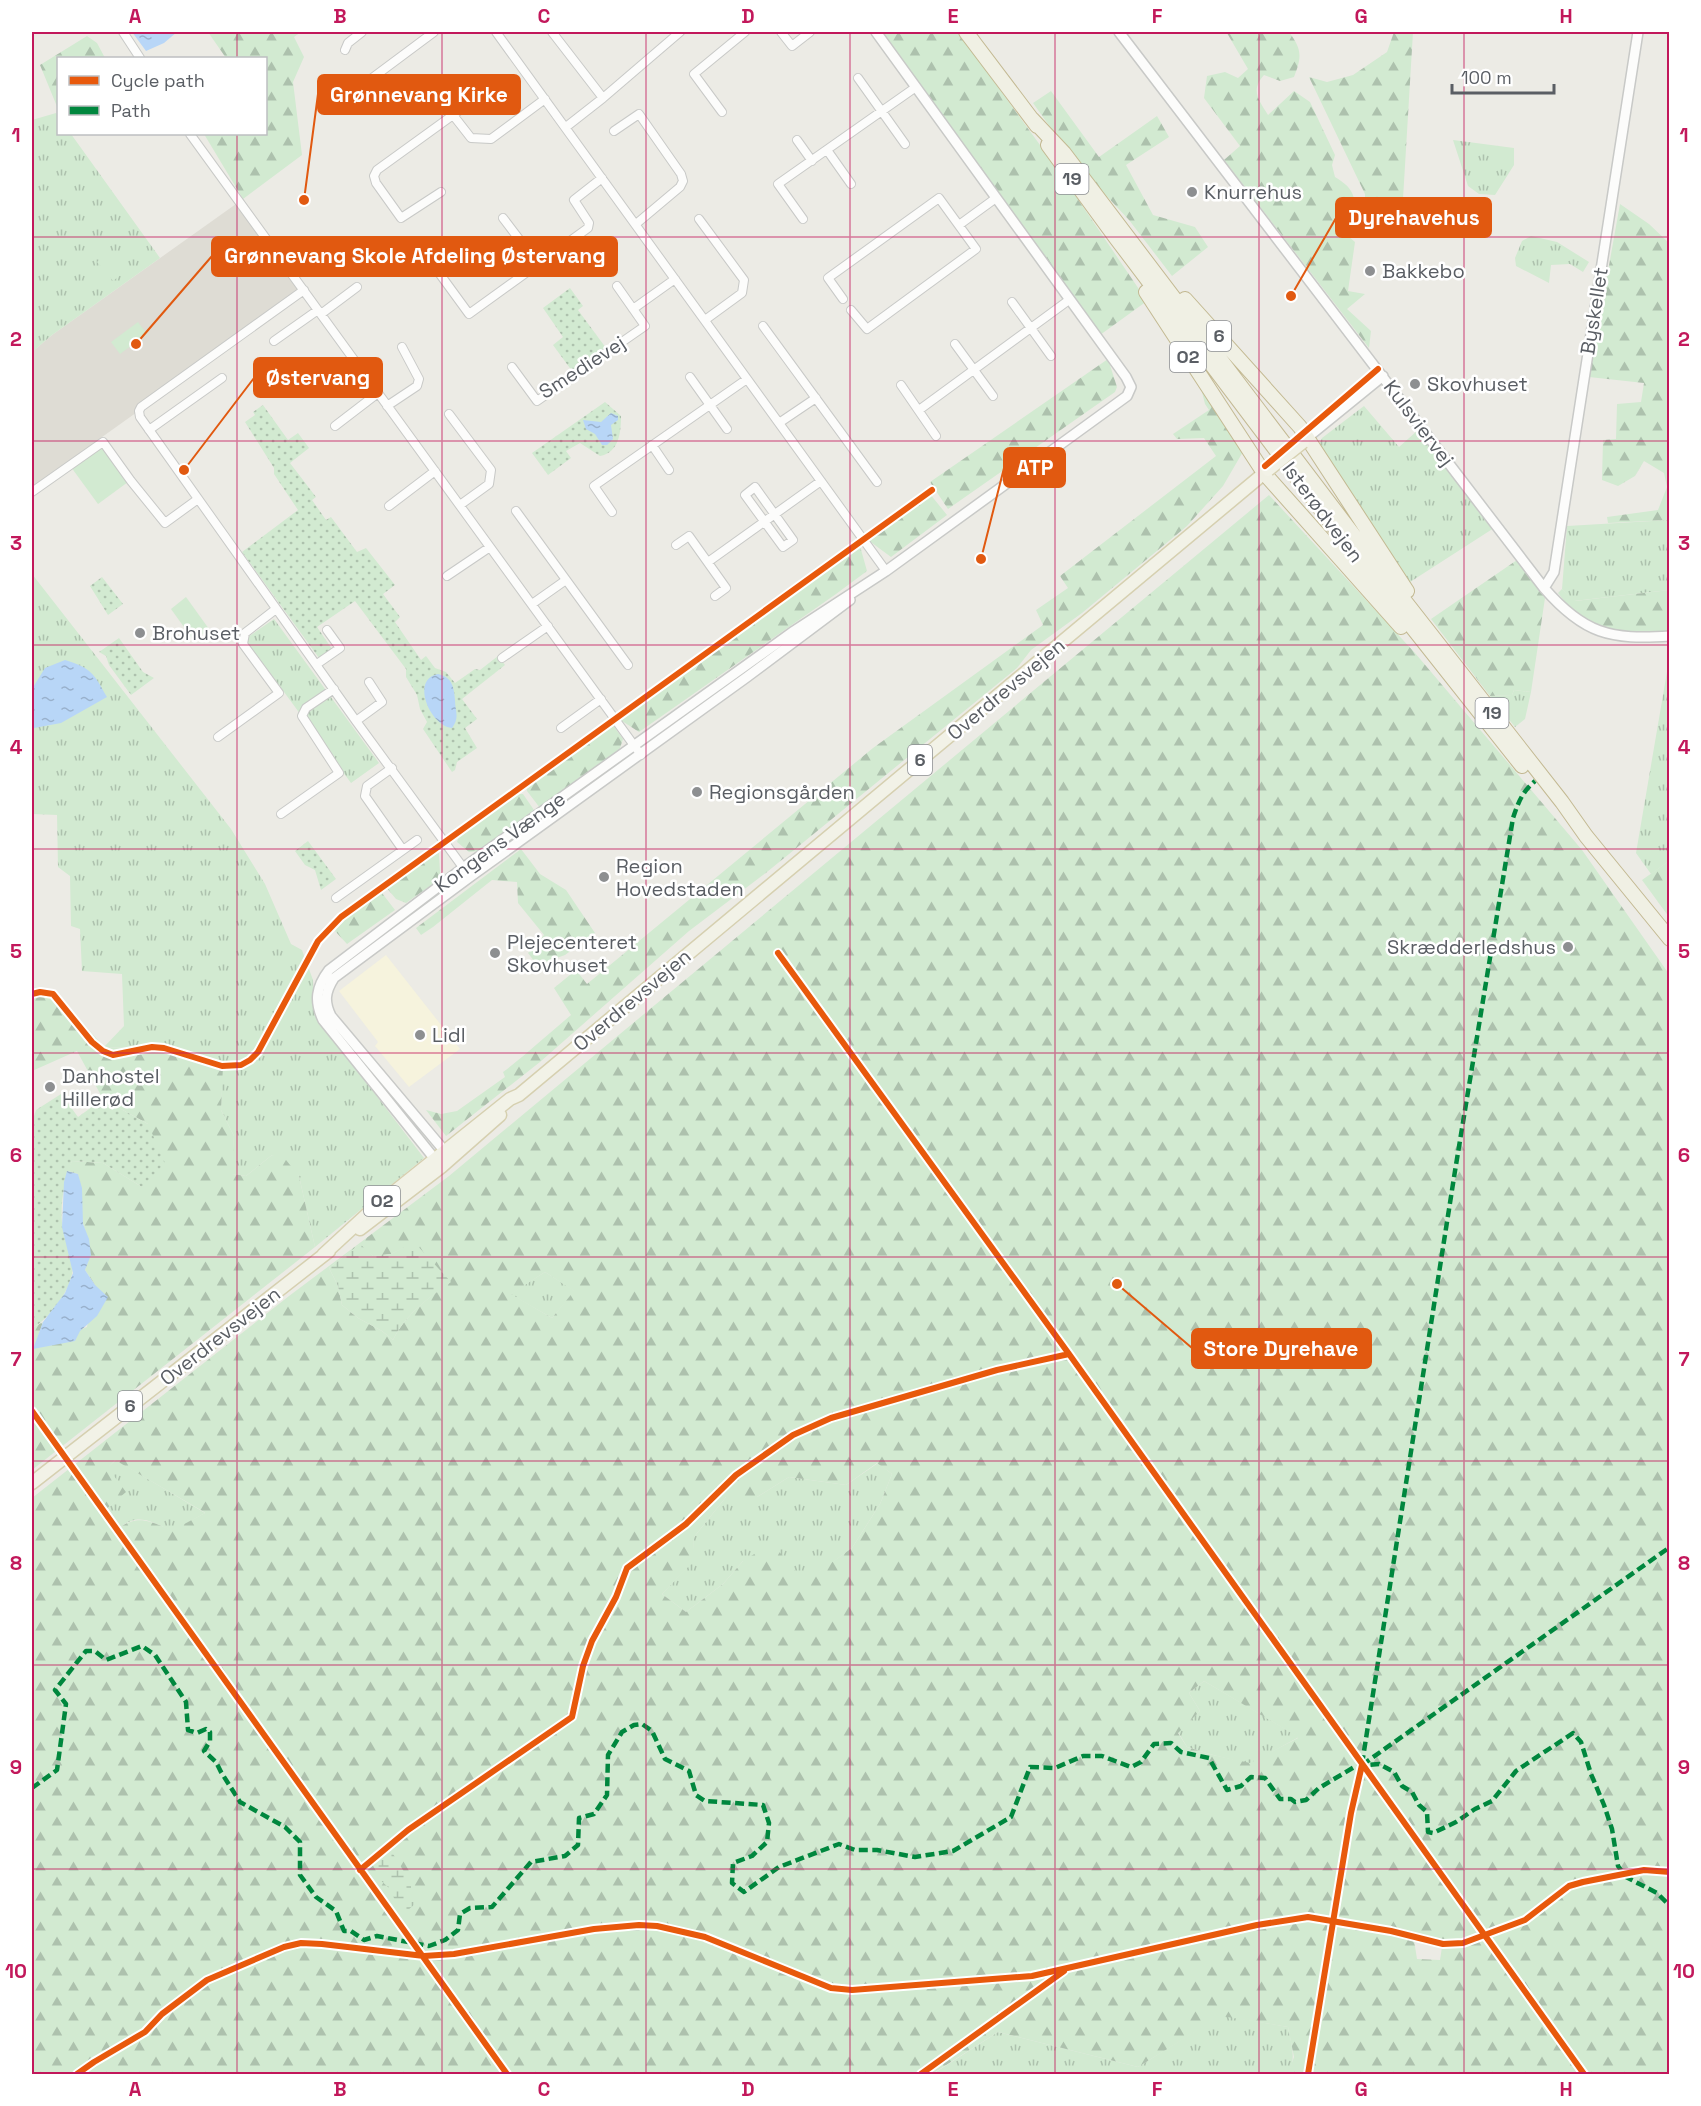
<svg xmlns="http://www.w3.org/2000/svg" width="1701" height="2106" font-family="'Space Grotesk',sans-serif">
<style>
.commercial{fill:#f6f3dd}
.education{fill:#dedcd4}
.grass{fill:url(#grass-tufts)}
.forest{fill:url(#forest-firs);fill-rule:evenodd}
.wetland{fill:url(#wetland-marsh)}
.park{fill:url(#park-dots)}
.garden{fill:#d2ead1}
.water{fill:url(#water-ripples)}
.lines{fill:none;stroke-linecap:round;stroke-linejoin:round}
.minor-casing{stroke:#c8c9c7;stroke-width:10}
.tertiary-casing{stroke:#c8c9c7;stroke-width:12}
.primary-casing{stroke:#d6d0b0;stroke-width:15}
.trunk-casing{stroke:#c3b992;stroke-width:16}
.minor{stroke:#fcfcfb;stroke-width:8}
.tertiary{stroke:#fcfcfb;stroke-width:9}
.primary{stroke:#f2f2e7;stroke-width:12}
.trunk{stroke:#f0f0e4;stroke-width:14}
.primary-bridge-casing{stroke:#d6d0b0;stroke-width:15;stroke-linecap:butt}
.primary-bridge{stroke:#f2f2e7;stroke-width:12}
.quiet{stroke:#00873e;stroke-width:4.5;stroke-dasharray:9 4.5;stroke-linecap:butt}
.cycleway-casing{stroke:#fff;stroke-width:10}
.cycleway{stroke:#e8590c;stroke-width:6}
.grid{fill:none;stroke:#c2185b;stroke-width:1.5;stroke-opacity:0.55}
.poi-dot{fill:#8d8f91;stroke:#fff;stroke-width:2}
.labels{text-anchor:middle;stroke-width:5;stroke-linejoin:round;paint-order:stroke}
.shield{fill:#fff;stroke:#8c8e92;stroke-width:1.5}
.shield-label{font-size:18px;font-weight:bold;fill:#5a5e64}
.poi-label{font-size:20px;fill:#5a5e64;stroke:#fff;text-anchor:start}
.street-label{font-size:20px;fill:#5a5e64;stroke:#fff}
.leader{fill:none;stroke:#e15910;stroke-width:2}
.callout-dot{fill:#e15910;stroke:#fff;stroke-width:2}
.callout{fill:#e15910;stroke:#e15910;stroke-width:2}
.callout-label{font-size:21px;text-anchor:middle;font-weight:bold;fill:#fff}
.neatline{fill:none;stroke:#c2185b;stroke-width:2}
.grid-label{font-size:20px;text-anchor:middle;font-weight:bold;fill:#c2185b}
</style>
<defs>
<pattern id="grass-tufts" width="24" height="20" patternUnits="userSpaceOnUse" patternTransform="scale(1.5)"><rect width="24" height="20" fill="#d2ead1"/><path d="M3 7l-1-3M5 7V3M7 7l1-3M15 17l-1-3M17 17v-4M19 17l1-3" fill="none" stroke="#adc1ad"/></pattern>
<pattern id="forest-firs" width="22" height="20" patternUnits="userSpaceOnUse" patternTransform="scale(1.5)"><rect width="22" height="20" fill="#d2ead1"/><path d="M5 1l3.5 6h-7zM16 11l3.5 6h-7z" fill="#adc1ad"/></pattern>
<pattern id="wetland-marsh" width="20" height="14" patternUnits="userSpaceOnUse" patternTransform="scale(1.5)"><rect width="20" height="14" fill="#d2ead1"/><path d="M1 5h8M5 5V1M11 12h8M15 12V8" fill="none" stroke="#adc1ad"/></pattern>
<pattern id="park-dots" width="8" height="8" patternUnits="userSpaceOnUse" patternTransform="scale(1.5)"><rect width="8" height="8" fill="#d2ead1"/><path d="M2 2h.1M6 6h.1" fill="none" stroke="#adc1ad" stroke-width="1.8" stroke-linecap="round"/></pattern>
<pattern id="water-ripples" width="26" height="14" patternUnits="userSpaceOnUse" patternTransform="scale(1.5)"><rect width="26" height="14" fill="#b8d6f7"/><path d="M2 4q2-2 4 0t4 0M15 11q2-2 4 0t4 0" fill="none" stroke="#99b1cc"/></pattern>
</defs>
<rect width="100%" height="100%" fill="#ecebe5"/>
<path class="commercial" d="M386,955L460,1049L409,1087L375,1046L378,1042L339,991Z"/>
<path class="education" d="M243,199L306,287L168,390L32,487V352L52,335Z"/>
<path class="grass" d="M56,113L58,116V134H71L160,258L52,335L32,352V120Z
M1453,140L1514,148V165L1495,195L1479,194L1468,186Z
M1531,236L1557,242L1589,262L1583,272L1570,264L1551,265L1549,283L1516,266L1515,258L1522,241Z
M1364,406L1399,447L1418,430L1494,528L1407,584L1319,444L1322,438Z
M1669,520V590L1574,601L1562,589L1567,526Z
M32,574L231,829L265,884L291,944L302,950L313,980L314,1014L424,1158L315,1247L299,1176L272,1155L246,1176L231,1174L234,1136L221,1110L222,1065L169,1048L147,1045L133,1048L104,1047L124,1026L122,974L82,971L80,929L71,926L70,876L58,867L57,815L32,814Z
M274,619L379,763L351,783L245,639Z
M1669,660V861L1651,874L1636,853Z
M1514,690L1531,692L1525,719L1515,727L1490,696L1512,695Z
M545,1272L575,1291L552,1318L510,1294Z
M116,1460L205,1513L173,1531C150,1522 140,1512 119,1528L104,1511L125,1492L107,1468Z
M878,1463L892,1474L880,1504L852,1548L804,1583L743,1561L723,1584L686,1612L662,1594L692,1562L694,1537L726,1497H757L789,1477L846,1485Z
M1204,1681L1299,1737L1250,1764L1213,1755L1187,1747L1178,1732L1200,1711L1189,1693Z
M1221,2015L1288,2027C1291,2043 1297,2059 1288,2074H933L998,2032L1138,2067Z"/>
<path class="forest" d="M208,32H301L294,37L304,57L293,82L302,155L243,199L204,134H266V58H226Z
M882,32H958L1056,167L1147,301L1100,335Z
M1229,32H1289C1302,49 1302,57 1294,77L1280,81L1264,75C1250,91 1259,100 1268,115L1294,91L1310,102L1335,155L1332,165L1335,177C1351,187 1353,191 1357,210L1341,230L1355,242L1348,291L1365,294L1347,309L1371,331L1369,348L1224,160L1240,146L1204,98L1207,76L1225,72L1238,78L1248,69L1227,33Z
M1394,32H1413L1403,199C1390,216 1385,218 1365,223V194L1309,77L1327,82L1353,75L1387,52Z
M87,36L97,43L105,58H58V109L40,65Z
M1051,91L1099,157L1157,116L1169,137L1126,165L1153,215L1195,227L1208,247L1172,276L1129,220L1102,191L1048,124L1033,103Z
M1620,204L1649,224L1669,243V520L1608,523L1607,517L1658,510L1667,487L1664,473L1644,461L1635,476L1618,486L1602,480L1603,440L1616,439L1617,404L1641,402L1644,383L1589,377Z
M1108,359L1117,387L1115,392L948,509L930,482Z
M1202,392L1244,450L1223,486L1187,526L1082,613L1031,650L1017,668L767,872L689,931L540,1062L446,1136L426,1110L441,1114L457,1111L505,1077L503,1072C527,1054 548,1034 571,1015L554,988L576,970L587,984L873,748L1043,625L1036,610L1068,588L1060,576L1216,456L1204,438L1177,439L1173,434L1209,410L1205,404Z
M930,494L947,515L891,557L868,540Z
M1269,495L1415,653L1582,850L1669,974V2074H1288L1294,2057L1288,2027L1221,2016L1138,2067L998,2032L932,2074H32V1498L289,1296L449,1176ZM414,1243L450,1282C427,1299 406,1314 393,1340L382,1331L358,1318L342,1305L338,1286L329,1268L359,1245L373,1256L391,1254ZM545,1272L574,1291L552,1318L511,1294ZM115,1460L204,1512L205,1513L173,1530C151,1523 140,1513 119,1528L104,1511L126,1492L108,1468ZM877,1463L892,1474L880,1504L852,1548L804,1582L772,1543L743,1561L723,1584L686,1612L662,1594L693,1562L694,1537L726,1497H757L789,1477L846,1485ZM1204,1681L1298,1737V1738L1250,1763L1213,1755L1187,1747L1178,1733L1200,1711L1189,1693ZM1414,1940L1442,1947L1440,1960L1417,1959Z
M860,546L867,571L836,594L639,732L619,719Z
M1517,560L1545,598L1531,692L1514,690L1512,695L1490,696L1431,619Z
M1562,589L1575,601L1669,590V631C1624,634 1587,633 1558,593Z
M613,725L623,739L618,754L540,808L527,791L526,786Z
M517,794H523L534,810L479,851L469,852L457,842L459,836Z
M521,849L540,874L566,890L595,933L565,955L537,965L528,953L544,935L518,903L517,882L492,880L433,927L421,935L416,928Z
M439,853L440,873L437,881L406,903L396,899L386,887L433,855Z
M1669,861V917L1642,880Z
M382,893L395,910L347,944L335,931L343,918Z
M32,995H58L104,1047L133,1048L147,1045L169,1048L223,1065L221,1110L234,1136L232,1174L246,1176L272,1155L286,1160L299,1176L315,1247L32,1470V1328L43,1322L34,1348L87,1327L95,1285L85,1270C94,1246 88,1245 83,1223C80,1207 80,1190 78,1174L67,1171L72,1161L103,1163L142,1187L148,1124L103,1099L77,1051L32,1071C32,1054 35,1038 33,1021H32Z"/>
<path class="wetland" d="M414,1242L451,1282C427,1299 406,1314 393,1340L382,1331L358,1318L342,1305L338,1286L329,1268L360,1244L373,1256L391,1254Z
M390,1849L411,1883V1896L415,1904L408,1910L399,1908L389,1888L378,1878L379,1859Z"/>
<path class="park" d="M570,288L583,306L578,310L606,348L572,371L553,345L563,337L543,308Z
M605,402L621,416C621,432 619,453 600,456L580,443L566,451L571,458L548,475L532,453Z
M263,405L288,440L298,433L309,448L290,463L316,497L312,500L326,520L331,517L357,552L366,548L395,585L383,594L400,617L395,622L421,660L426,656L435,668L446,672L455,683L475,669L480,670L498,656L505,665L462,699L477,719L465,728L477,748L457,762L455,770L452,772L423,729L427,722L420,709L417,695L406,677V669L355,601L317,627L332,649L319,658L242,552L298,510L274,474V468L245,422L255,415L253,412Z
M102,577L123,604L108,615L90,586Z
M119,638L143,672L154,678L131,695L109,665L106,656L99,652Z
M308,841L336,879L321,890L315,870L305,865L295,851Z
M61,1094L78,1117L103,1099L148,1124L165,1163L142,1187L103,1163L72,1161C64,1180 59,1209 63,1229C65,1242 75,1260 72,1274C68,1294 49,1319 32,1328V1122L36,1110Z"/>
<path class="garden" d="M107,253L123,273L113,281L97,262Z
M138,322L147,334L120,354L111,342Z
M101,445L128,482L98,504L71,467Z
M186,597L209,629L194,641L171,609Z"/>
<path class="water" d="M132,32H177L164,43L146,51Z
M611,413L618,416V420L611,425L613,439L607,445H602L595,434L586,429L583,420L601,422Z
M65,660C92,668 94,674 107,697L61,723L34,728L32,725V689L45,668Z
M438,674C452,677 454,687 455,700C455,711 460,717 452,728C430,726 410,679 438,674Z
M67,1171L78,1174L82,1188L83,1224L89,1239L91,1255L85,1270L95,1285L108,1297L97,1316L80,1331L75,1341L33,1349L43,1322L65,1293L73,1273L62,1227L64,1182Z"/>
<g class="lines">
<defs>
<path id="minor" d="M123,32L140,58
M496,32L886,571
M552,32L603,98
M781,32L792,46L810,32
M345,50L348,43L362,32
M858,78L905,144
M336,105L434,32
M722,112L694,74L745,32
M453,115L471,138L491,139L545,99
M566,127L603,98L680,32
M614,131L639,114L681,174L683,181L680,187L636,224
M190,134L641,755
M797,140L812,161
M827,150L851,184
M441,192L401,218L376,183L374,176L377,170L500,81
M503,218L538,264
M699,219L744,280L742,293L705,320
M803,219L778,184L916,87
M959,225L996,198
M434,266L469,314L588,228L589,223L574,200L602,178
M304,290L141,407L139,411L140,417L356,721L470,877
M843,299L828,278L939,198L976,249L867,329L851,310
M1012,302L1051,356
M633,309L675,279
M321,314L357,287
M763,326L877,482
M274,341L318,310
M955,344L993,396
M512,367L537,401L645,326L617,286
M690,377L727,429
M901,385L936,436
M387,406L417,386L419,379L402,347
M919,410L1069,300
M449,414L491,470L489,484L460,505
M779,423L816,398
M335,426L378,393
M149,430L222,378
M652,445L669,470
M755,487L793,540L783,547L745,495Z
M32,492L103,442L131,481L165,523L198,499
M389,506L435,471
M516,511L628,665
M612,512L594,486L747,379
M676,545L689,536L726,588L715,596
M708,562L821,481
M447,576L490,547
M532,604L566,580
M502,658L548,626
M317,664L340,648L327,630
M356,721L382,702L369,682
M561,728L601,699
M218,737L279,693L243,644L245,633L276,609
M392,768L367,786L365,796L403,850
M281,814L339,773L302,716L306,708L334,689
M336,898L417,840"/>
<path id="tertiary" d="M1119,32L1544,588C1584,634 1610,640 1670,636
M1308,437L1383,376
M1544,588L1554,572L1638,32
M448,1155L331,1016C324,1002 325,992 334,978L470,877L747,677L850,600
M438,1163L323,1020C314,1001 316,987 329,970L463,868L794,631L886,571L1127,396L1131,387L1126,377L876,32"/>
<path id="primary" d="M360,1229L441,1167L500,1115
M323,1255L374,1208L510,1099L519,1095L1268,470
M32,1483L329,1251"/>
<path id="trunk" d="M966,32L1037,126
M1032,119L1064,153L1368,554L1562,802L1586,836L1670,939
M1048,145L1116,238L1359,560L1522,766
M1146,292L1264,473L1401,627
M1185,299L1300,427L1407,591"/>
</defs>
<use href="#minor" class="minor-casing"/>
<use href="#tertiary" class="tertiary-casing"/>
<use href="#primary" class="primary-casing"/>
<use href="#trunk" class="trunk-casing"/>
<use href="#minor" class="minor"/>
<use href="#tertiary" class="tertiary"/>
<use href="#primary" class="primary"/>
<use href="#trunk" class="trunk"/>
<defs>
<path id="primary-bridge" d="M1268,470L1303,442"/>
</defs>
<use href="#primary-bridge" class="primary-bridge-casing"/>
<use href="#primary-bridge" class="primary-bridge"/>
<path class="quiet" d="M1362,1764L1455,1171L1513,818C1518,803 1522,792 1535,781
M1362,1765L1670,1547
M32,1788L57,1770L66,1704L55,1690L86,1651H95L106,1660L142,1646L155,1655L186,1702L188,1730L197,1733L206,1729L210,1732V1741L204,1751L216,1762L221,1772L240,1802L285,1827L300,1842V1875L316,1897L336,1911L344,1931H351L364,1940L377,1936L429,1946L445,1940L458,1930L460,1914L470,1908L492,1907L531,1862L565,1856L578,1845L579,1818L594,1814L607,1795L608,1755L622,1732L634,1725L642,1724L652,1731L665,1759L689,1771L696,1795L705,1801L763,1805L769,1823L767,1842L752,1856L733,1863L732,1883L744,1892L779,1867L839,1844L855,1850H877L915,1857L953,1851L1011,1817L1030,1767L1055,1768L1083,1756H1102L1131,1767L1141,1762L1154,1744L1171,1743L1181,1752L1209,1758L1227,1790L1241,1786L1251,1777L1265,1778L1280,1799H1291L1295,1802L1306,1800L1319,1788L1356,1766L1379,1764L1394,1772L1402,1786L1412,1792L1419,1805L1427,1812L1428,1832L1433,1833L1456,1822L1475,1809L1492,1801L1516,1771L1573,1733L1581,1742L1591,1774L1604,1805L1612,1829L1618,1866L1626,1877L1657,1893L1670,1906"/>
<defs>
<path id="cycleway" d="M1265,466L1378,369
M778,953L1069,1354L1584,2074
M32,994L40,992L53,994L92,1042L103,1051L113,1055L152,1047L164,1048L222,1066L241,1065L250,1060L258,1052L318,941L341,917L932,490
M32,1411L507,2074
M360,1870L408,1830L572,1717L583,1666L592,1641L616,1597L627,1568L686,1524L736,1475L793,1435L831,1418L997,1370L1069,1354
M77,2074L94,2062L145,2032L162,2014L207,1980L284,1947L301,1943L322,1944L424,1956L454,1954L594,1929L639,1925L657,1926L705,1937L831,1988L852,1990L1032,1976L1257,1925L1308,1917L1391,1931L1443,1944L1463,1943L1525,1920L1569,1886L1583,1882L1644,1870L1670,1872
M921,2074L1064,1971
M1308,2074L1351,1813L1362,1765"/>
</defs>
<use href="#cycleway" class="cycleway-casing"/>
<use href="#cycleway" class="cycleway"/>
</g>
<path class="grid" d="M237,32V58M442,32V2074M646,32V2074M850,32V2074M1055,32V2074M1259,32V2074M1464,32V2074M237,134V2074M32,237H1670M32,441H1670M32,645H1670M32,849H1670M32,1053H1670M32,1257H1670M32,1461H1670M32,1665H1670M32,1869H1670"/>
<g class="poi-dot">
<circle cx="1192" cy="192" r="6"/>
<circle cx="1370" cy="271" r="6"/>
<circle cx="1415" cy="384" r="6"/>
<circle cx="140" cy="633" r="6"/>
<circle cx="697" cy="792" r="6"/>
<circle cx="604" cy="877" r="6"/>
<circle cx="1568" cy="947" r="6"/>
<circle cx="495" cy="953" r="6"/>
<circle cx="420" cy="1035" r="6"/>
<circle cx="50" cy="1087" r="6"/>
</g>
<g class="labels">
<g class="shield">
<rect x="1055.5" y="164" width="33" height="30" rx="4.5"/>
<rect x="1207" y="321" width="24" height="30" rx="4.5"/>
<rect x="1170" y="342" width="36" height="30" rx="4.5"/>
<rect x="1475.5" y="698" width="33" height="30" rx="4.5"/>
<rect x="908" y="745" width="24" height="30" rx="4.5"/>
<rect x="364" y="1186" width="36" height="30" rx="4.5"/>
<rect x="118" y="1391" width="24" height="30" rx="4.5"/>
</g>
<g class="shield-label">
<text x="1072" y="185">19</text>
<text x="1219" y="342">6</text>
<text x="1188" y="363">O2</text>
<text x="1492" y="719">19</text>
<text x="920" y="766">6</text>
<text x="382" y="1207">O2</text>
<text x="130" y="1412">6</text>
</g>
<g class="poi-label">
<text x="1204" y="199">Knurrehus</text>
<text x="1382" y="278">Bakkebo</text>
<text x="1427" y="391">Skovhuset</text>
<text x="152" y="640">Brohuset</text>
<text x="709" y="799">Regionsgården</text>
<text x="616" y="873">Region<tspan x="616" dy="23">Hovedstaden</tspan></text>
<text x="507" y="949">Plejecenteret<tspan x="507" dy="23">Skovhuset</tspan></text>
<text x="1556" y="954" text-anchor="end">Skrædderledshus</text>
<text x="432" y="1042">Lidl</text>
<text x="62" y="1083">Danhostel<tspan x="62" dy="23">Hillerød</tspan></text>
</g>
<g class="street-label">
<text transform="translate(1594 311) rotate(-81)" y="7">Byskellet</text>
<text transform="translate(582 367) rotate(-33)" y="7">Smedievej</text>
<text transform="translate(1419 423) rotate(53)" y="7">Kulsviervej</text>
<text transform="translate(1323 512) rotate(53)" y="7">Isterødvejen</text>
<text transform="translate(1006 689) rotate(-40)" y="7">Overdrevsvejen</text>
<text transform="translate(500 842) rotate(-36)" y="7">Kongens Vænge</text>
<text transform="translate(632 1000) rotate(-40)" y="7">Overdrevsvejen</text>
<text transform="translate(220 1336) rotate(-38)" y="7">Overdrevsvejen</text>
</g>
</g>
<path class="leader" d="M304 200L318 94M1291 296L1336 218M136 344L212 256M184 470L254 378M981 559L1004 468M1117 1284L1192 1348"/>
<g class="callout-dot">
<circle cx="304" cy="200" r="6"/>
<circle cx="1291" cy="296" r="6"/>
<circle cx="136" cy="344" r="6"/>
<circle cx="184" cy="470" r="6"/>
<circle cx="981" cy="559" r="6"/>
<circle cx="1117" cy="1284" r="6"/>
</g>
<g class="callout">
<rect x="318" y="75" width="202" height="39" rx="6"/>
<rect x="1336" y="198" width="155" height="39" rx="6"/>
<rect x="212" y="237" width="405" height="39" rx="6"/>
<rect x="254" y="358" width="128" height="39" rx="6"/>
<rect x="1004" y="448" width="61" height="39" rx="6"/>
<rect x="1192" y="1329" width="179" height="39" rx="6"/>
</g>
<g class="callout-label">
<text x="419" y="102">Grønnevang Kirke</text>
<text x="1414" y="225">Dyrehavehus</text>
<text x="415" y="263">Grønnevang Skole Afdeling Østervang</text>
<text x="318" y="385">Østervang</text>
<text x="1035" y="475">ATP</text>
<text x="1281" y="1356">Store Dyrehave</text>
</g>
<rect width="1701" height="2106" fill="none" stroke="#ffffff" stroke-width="66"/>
<rect x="57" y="57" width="210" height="78" fill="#ffffff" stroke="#bdbfc1" stroke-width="1.5"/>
<rect x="69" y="76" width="30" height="9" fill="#e8590c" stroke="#bdbfc1" stroke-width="1.5"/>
<text x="111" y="87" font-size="18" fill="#5a5e64">Cycle path</text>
<rect x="69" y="106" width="30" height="9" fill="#00873e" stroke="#bdbfc1" stroke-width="1.5"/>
<text x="111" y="117" font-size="18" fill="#5a5e64">Path</text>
<path d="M1452 84v9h102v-9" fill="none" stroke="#5a5e64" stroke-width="3"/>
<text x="1461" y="84" font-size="18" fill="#5a5e64" stroke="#ffffff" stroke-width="4.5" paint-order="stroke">100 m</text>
<rect x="33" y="33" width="1635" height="2040" class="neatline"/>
<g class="grid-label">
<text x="135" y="23">A</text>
<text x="340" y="23">B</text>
<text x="544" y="23">C</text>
<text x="748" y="23">D</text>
<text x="953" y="23">E</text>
<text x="1157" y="23">F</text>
<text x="1361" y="23">G</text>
<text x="1566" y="23">H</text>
<text x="16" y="142">1</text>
<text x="1684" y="142">1</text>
<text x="16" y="346">2</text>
<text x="1684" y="346">2</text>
<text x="16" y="550">3</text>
<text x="1684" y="550">3</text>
<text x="16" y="754">4</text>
<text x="1684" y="754">4</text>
<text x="16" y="958">5</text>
<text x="1684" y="958">5</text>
<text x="16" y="1162">6</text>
<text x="1684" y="1162">6</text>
<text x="16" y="1366">7</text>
<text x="1684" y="1366">7</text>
<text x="16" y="1570">8</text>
<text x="1684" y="1570">8</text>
<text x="16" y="1774">9</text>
<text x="1684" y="1774">9</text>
<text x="16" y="1978">10</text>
<text x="1684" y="1978">10</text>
<text x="135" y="2096">A</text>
<text x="340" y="2096">B</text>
<text x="544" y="2096">C</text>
<text x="748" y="2096">D</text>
<text x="953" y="2096">E</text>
<text x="1157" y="2096">F</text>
<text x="1361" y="2096">G</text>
<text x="1566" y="2096">H</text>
</g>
</svg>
